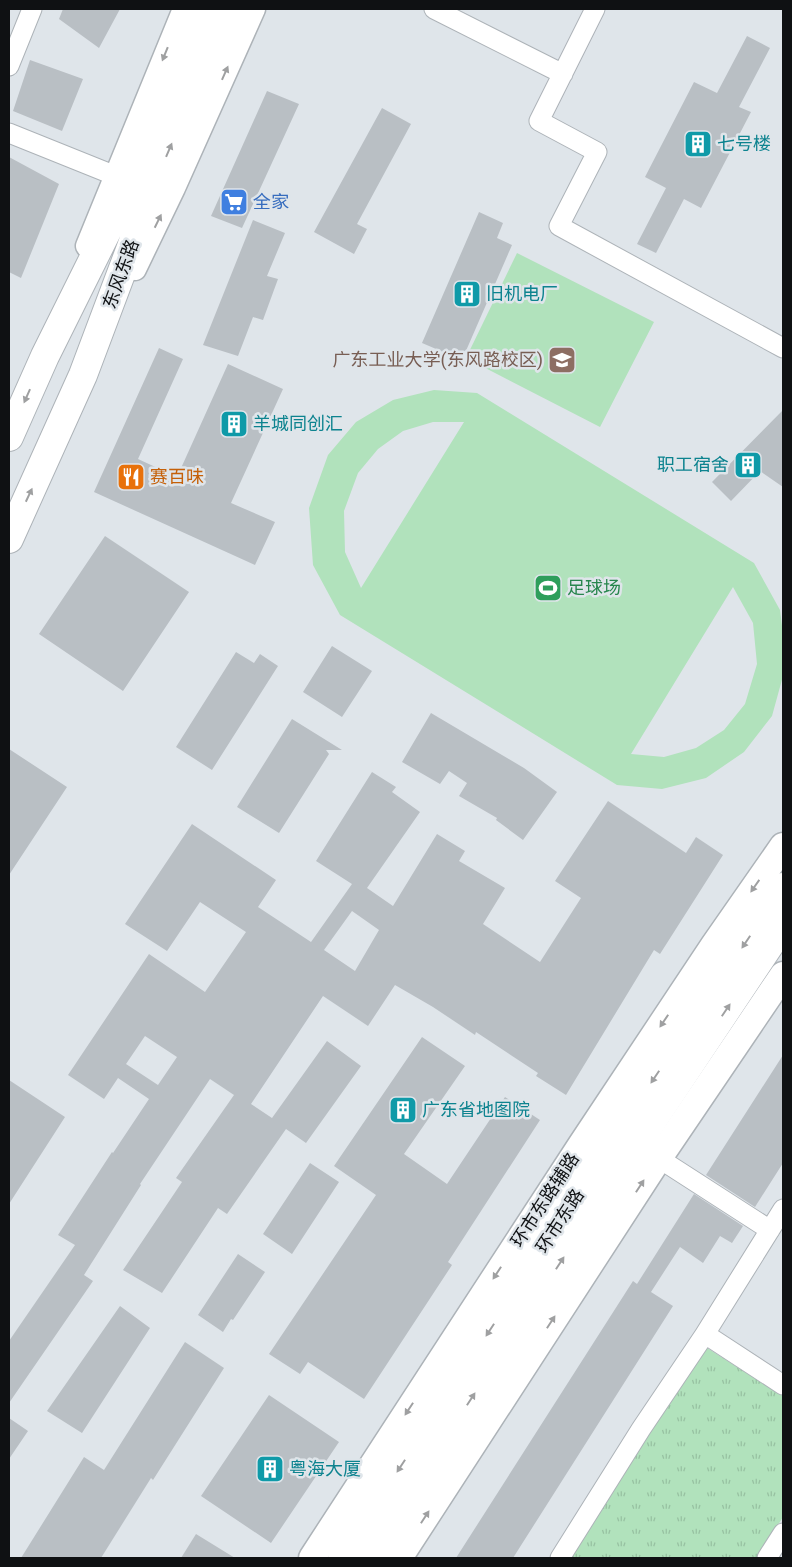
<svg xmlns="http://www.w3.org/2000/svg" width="792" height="1567" font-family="Roboto,'Noto Sans SC',sans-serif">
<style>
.grass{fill:url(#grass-tufts)}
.pitch{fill:#b1e2bc;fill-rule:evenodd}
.building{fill:#b9bfc4;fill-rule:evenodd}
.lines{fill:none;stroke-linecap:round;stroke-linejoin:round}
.minor-casing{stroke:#adb3b8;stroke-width:21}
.tertiary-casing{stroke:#adb3b8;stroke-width:25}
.secondary-casing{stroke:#adb3b8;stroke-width:29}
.trunk-casing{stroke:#adb3b8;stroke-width:30}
.minor{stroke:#fff;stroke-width:19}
.tertiary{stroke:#fff;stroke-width:22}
.secondary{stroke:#fff;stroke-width:26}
.trunk{stroke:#fff;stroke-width:28}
.oneway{fill:#9fa0a1}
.labels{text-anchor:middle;stroke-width:5;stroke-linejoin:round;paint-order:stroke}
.culture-label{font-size:18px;fill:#0d838f;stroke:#dfe5ea;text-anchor:start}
.shop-label{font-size:18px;fill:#366cbe;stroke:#dfe5ea;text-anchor:start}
.street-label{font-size:18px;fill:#0f1113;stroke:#dfe5ea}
.education-label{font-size:18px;fill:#785e54;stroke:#dfe5ea;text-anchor:end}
.food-label{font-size:18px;fill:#c56008;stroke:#dfe5ea;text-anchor:start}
.leisure-label{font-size:18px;fill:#27864d;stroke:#dfe5ea;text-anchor:start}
</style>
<defs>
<pattern id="grass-tufts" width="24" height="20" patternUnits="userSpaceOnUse" patternTransform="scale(1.25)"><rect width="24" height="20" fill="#b1e2bc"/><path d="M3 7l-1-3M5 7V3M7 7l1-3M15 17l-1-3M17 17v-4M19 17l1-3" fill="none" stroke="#97c1a1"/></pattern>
</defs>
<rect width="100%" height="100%" fill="#dfe5ea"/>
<path class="grass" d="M704,1346L783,1396V1517L757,1558H569Z"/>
<path class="pitch" d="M517,253L654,322L600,427L466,358Z
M434,390L477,393L754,563L780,610L783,634V676L772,716L744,752L706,778L662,789L617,785L340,615L313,565L309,508L328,455L356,422L393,400ZM433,422H464L361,588L345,552L344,511L358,473L378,449L403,431ZM733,587L753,623L757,664L745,704L724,730L696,748L664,757L631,754Z"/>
<path class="building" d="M63,9H120L99,48L59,19Z
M747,36L770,48L739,107L751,112L701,208L684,199L656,253L637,244L666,188L645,177L694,82L717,93Z
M30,60L83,79L62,131L13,111Z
M267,91L299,104L242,228L211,216Z
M382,108L411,124L357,224L367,229L354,254L314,232Z
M9,157L59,184L21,278L9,272Z
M479,212L503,223L497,238L512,245L462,360L422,343Z
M253,220L285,233L267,276L278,279L263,320L253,317L238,356L203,345Z
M159,348L183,359L138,459L177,477L228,364L283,389L231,503L275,522L255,565L94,492Z
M783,410V487L760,471L731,501L712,482Z
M105,536L189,592L123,691L39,634Z
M332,646L372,671L342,717L303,692Z
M236,652L254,663L260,654L278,666L212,770L176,747Z
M431,713L524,768L557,792L523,840L496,820L497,818L459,796L467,783L449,771L440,784L402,762Z
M292,719L342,750H326L329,754L279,833L237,807Z
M9,749L67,787L9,875Z
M372,772L396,787L392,792L420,812L367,888L393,906L437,834L465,851L459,861L505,888L483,924L540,962L581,898L555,881L608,801L686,853L696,837L723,855L660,954L654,950L566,1095L536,1076L538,1073L476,1032L475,1035L433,1007L395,985L368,1026L323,996L251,1104L272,1118L327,1041L361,1066L306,1143L286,1129L227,1214L218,1208L162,1293L123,1270L182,1182L176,1178L234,1095L210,1079L140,1184L141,1185L84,1275L93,1281L9,1403V1341L75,1245L58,1235L112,1152L113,1153L149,1099L118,1078L104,1099L68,1075L149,954L205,992L246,932L200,902L167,951L125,924L192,824L276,880L258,907L311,942L352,884L316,861ZM352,911L379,930L355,971L324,950ZM145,1036L177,1057L158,1085L126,1064Z
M422,1037L465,1066L404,1154L447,1184L505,1097L540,1120L448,1262L452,1265L364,1399L308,1362L300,1374L269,1354L376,1195L334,1166Z
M783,1055V1163L755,1207L706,1175Z
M9,1080L65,1117L9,1204Z
M310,1163L339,1182L292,1254L263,1234Z
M694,1194L743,1226L732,1243L720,1236L703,1263L680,1247L651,1292L673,1306L513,1558H456L633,1281L637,1284Z
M238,1254L265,1272L233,1320L231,1319L223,1332L198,1315Z
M120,1306L150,1328L82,1433L47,1411Z
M185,1342L224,1368L153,1480L151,1478L101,1558H21L84,1457L104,1470Z
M269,1395L339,1442L271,1543L201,1496Z
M9,1418L28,1431L9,1459Z
M196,1534L235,1558H181Z"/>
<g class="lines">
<defs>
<path id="minor" d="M434,9L563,74
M595,9L539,121L597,152L559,226L783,348
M9,66L32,9
M9,133L116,176
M649,1152L770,1230
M783,1209L705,1334L783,1385
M560,1558L641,1429L705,1334
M767,1558L783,1533"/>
<path id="tertiary" d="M87,246L184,9
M135,269L174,188L254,9"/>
<path id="secondary" d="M312,1558L581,1145L714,945L783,846
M399,1558L659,1158L783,975"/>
<path id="trunk" d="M9,437L45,356L129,187L207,9
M9,539L83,375L151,194L230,9
M342,1558L579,1191L783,887
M370,1558L637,1144L783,925"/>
</defs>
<use href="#minor" class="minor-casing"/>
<use href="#tertiary" class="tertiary-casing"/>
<use href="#secondary" class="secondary-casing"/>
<use href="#trunk" class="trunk-casing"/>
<use href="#minor" class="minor"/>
<use href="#tertiary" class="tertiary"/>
<use href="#secondary" class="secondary"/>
<use href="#trunk" class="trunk"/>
</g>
<defs><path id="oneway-solid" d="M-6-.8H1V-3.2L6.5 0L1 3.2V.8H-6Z" transform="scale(1.25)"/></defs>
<g class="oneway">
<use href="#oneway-solid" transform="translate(165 54) rotate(112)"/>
<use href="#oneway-solid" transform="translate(225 73) rotate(-66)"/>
<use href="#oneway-solid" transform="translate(169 150) rotate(-67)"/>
<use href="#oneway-solid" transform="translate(158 221) rotate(-64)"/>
<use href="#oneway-solid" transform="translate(27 396) rotate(114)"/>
<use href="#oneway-solid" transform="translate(29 495) rotate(-65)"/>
<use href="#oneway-solid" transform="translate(755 886) rotate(125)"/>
<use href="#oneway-solid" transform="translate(746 942) rotate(124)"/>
<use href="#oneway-solid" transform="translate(726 1010) rotate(-56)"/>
<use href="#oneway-solid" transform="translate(664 1021) rotate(124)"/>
<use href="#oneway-solid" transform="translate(655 1077) rotate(124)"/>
<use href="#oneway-solid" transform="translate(640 1186) rotate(-57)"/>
<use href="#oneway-solid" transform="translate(560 1263) rotate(-57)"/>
<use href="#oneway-solid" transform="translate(497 1273) rotate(123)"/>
<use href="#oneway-solid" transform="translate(551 1322) rotate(-57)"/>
<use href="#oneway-solid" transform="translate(490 1330) rotate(123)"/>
<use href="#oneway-solid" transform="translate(471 1399) rotate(-57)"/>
<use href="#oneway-solid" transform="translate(409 1409) rotate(123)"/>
<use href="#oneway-solid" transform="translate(401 1466) rotate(123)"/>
<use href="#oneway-solid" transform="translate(425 1517) rotate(-57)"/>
</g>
<defs>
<symbol id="building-square" viewBox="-11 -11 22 22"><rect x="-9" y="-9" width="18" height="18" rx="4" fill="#0f9aa8" stroke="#dfe5ea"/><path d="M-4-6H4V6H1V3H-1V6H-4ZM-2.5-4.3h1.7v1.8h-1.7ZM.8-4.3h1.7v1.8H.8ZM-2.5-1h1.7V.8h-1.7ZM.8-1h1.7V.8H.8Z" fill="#fff"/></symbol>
<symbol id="supermarket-square" viewBox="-11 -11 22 22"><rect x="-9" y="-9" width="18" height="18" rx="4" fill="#3f7fe0" stroke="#dfe5ea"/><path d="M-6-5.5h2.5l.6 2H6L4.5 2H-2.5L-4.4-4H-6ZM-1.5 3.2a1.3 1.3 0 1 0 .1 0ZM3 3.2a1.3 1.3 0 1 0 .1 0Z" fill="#fff"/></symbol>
<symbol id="university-square" viewBox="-11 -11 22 22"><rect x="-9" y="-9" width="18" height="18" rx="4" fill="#8d6e63" stroke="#dfe5ea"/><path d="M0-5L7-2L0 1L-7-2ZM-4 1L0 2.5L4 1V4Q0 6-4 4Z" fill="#fff"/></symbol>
<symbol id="restaurant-square" viewBox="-11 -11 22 22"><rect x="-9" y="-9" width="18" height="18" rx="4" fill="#e8710a" stroke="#dfe5ea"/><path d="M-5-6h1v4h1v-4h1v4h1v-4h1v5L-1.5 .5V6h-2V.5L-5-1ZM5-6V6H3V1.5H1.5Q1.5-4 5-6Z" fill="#fff"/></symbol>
<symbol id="stadium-square" viewBox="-11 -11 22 22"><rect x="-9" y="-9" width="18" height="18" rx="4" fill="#2e9e5b" stroke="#dfe5ea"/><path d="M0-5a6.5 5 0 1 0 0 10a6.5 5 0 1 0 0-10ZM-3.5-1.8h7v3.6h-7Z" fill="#fff"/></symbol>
</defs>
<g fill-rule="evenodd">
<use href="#building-square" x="682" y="128" width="32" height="32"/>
<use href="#supermarket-square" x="218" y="186" width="32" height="32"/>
<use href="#building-square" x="451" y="278" width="32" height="32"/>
<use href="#university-square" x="546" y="344" width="32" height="32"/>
<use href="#building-square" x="218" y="408" width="32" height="32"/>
<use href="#building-square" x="732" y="449" width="32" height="32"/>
<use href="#restaurant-square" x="115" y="461" width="32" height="32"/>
<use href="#stadium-square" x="532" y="572" width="32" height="32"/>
<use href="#building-square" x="387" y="1094" width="32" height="32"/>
<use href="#building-square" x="254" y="1453" width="32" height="32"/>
</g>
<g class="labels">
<g class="culture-label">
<text x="717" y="150">七号楼</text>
<text x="486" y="300">旧机电厂</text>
<text x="253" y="430">羊城同创汇</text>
<text x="729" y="471" text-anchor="end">职工宿舍</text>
<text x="422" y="1116">广东省地图院</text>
<text x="289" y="1475">粤海大厦</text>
</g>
<g class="shop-label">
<text x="253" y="208">全家</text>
</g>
<g class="street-label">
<text transform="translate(121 274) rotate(-70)" y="6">东风东路</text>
<text transform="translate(545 1200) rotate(-57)" y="6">环市东路辅路</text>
<text transform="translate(560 1221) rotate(-57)" y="6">环市东路</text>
</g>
<g class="education-label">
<text x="543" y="366">广东工业大学(东风路校区)</text>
</g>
<g class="food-label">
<text x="150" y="483">赛百味</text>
</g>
<g class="leisure-label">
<text x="567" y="594">足球场</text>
</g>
</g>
<rect width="792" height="1567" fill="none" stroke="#0f1113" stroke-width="20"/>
</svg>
